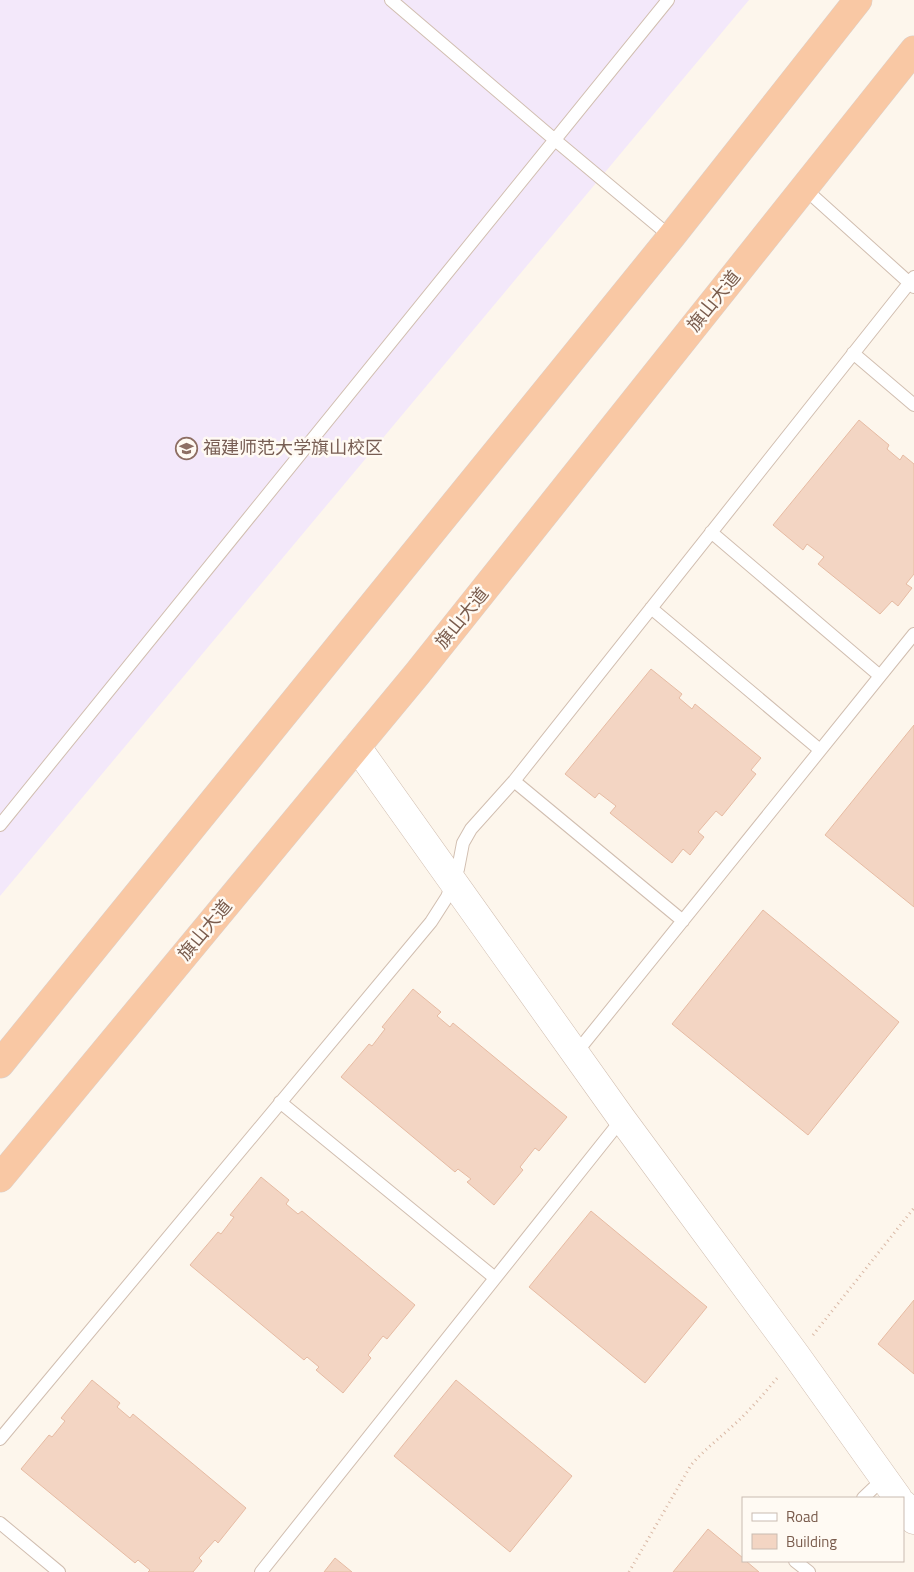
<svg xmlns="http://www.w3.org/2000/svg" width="914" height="1572" font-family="'Titillium Web','Noto Sans SC',sans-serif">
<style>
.education{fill:#f3e8fa}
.building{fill:#f3d5c3;stroke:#e6bba3}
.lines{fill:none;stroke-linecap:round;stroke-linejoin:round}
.service-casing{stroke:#d1beb0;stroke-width:14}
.tertiary-casing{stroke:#d1beb0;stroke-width:29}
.trunk-casing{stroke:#dad1cd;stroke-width:29}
.path{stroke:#d9b8a5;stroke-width:3;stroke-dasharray:1 4;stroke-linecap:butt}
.service{stroke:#fff;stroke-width:12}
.tertiary{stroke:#fff;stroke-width:28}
.trunk{stroke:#f9c8a4;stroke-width:28}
.labels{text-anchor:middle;stroke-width:5;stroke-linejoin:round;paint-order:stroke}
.street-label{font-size:18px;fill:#7a5c4d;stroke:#fffaf3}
.education-label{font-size:18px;fill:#785e54;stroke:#fffaf3;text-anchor:start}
</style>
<rect width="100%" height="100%" fill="#fdf6ec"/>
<path class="education" d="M0,0H749L0,896Z"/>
<path class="building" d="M859,420L889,445L887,449L900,460L903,455L914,464V574L906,584L912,588L898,606L892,601L880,614L818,564L824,557L807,544L803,550L773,525Z
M651,669L682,694L679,698L692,709L695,704L761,758L751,770L756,774L722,816L716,811L698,832L704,837L690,855L683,849L672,863L610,813L616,806L599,793L595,798L565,774Z
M914,725V907L825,835Z
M763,910L899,1022L808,1135L672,1024Z
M413,989L441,1012L437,1016L450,1027L453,1023L567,1117L539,1151L535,1148L520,1167L523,1170L494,1205L467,1182L471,1179L458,1169L455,1172L341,1077L369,1044L372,1046L385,1029L382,1027Z
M261,1177L289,1200L286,1204L298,1214L302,1211L415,1305L387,1339L383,1336L368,1355L371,1358L343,1393L316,1370L319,1367L307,1357L304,1360L190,1265L218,1232L221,1234L234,1217L230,1215Z
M591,1211L707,1307L645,1383L529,1287Z
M914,1300V1374L878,1344Z
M92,1380L120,1403L117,1407L130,1418L133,1414L246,1508L218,1543L215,1540L199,1558L202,1561L193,1572H148L150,1570L138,1560L135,1563L21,1469L49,1435L52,1437L65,1421L61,1418Z
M456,1380L572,1476L510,1552L394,1456Z
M708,1529L743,1558V1561H746L759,1572H673Z
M335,1558L352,1572H324Z"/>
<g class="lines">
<defs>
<path id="service" d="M391,0L555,140L671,237
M804,188L914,287
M853,353L914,405
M711,532L880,676
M651,608L820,750
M514,781L683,921
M0,825L668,0
M576,1053L914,634
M280,1102L495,1278
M0,1439L431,922L447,897L458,869L463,843L471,829L514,781L914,277
M863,1498L884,1478
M0,1523L59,1572
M795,1561L809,1572
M261,1572L622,1119"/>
<path id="tertiary" d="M357,747L622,1119L796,1355L898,1498
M903,1504L914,1520"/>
<path id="trunk" d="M0,1064L671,237L858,0
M0,1178L417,674L914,50"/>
</defs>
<use href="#service" class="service-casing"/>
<use href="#tertiary" class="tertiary-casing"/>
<use href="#trunk" class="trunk-casing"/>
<path class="path" d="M813,1335L914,1208
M629,1572L691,1465C705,1449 721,1437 737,1422C752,1408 765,1392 779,1376"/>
<use href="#service" class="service"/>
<use href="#tertiary" class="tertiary"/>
<use href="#trunk" class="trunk"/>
</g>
<defs>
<symbol id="university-ring" viewBox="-11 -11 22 22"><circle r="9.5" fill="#fffaf3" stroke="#8d6e63" stroke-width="1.5"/><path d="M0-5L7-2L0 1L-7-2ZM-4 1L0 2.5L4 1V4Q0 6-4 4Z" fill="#8d6e63"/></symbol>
</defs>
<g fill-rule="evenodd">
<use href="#university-ring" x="174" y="436" width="25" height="25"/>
</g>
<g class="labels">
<g class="street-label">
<text transform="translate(714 301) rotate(-51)" y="6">旗山大道</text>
<text transform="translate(462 618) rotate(-51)" y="6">旗山大道</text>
<text transform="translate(205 930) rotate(-50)" y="6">旗山大道</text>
</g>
<g class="education-label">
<text x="203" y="454">福建师范大学旗山校区</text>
</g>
</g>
<rect x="742" y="1497" width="162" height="65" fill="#fffaf3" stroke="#cabbb1"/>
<rect x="752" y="1513" width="25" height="8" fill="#ffffff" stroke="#cabbb1"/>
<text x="786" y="1522" font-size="15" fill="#7a5c4d">Road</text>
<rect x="752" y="1534" width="25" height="15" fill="#f3d5c3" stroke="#cabbb1"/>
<text x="786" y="1547" font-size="15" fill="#7a5c4d">Building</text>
</svg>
